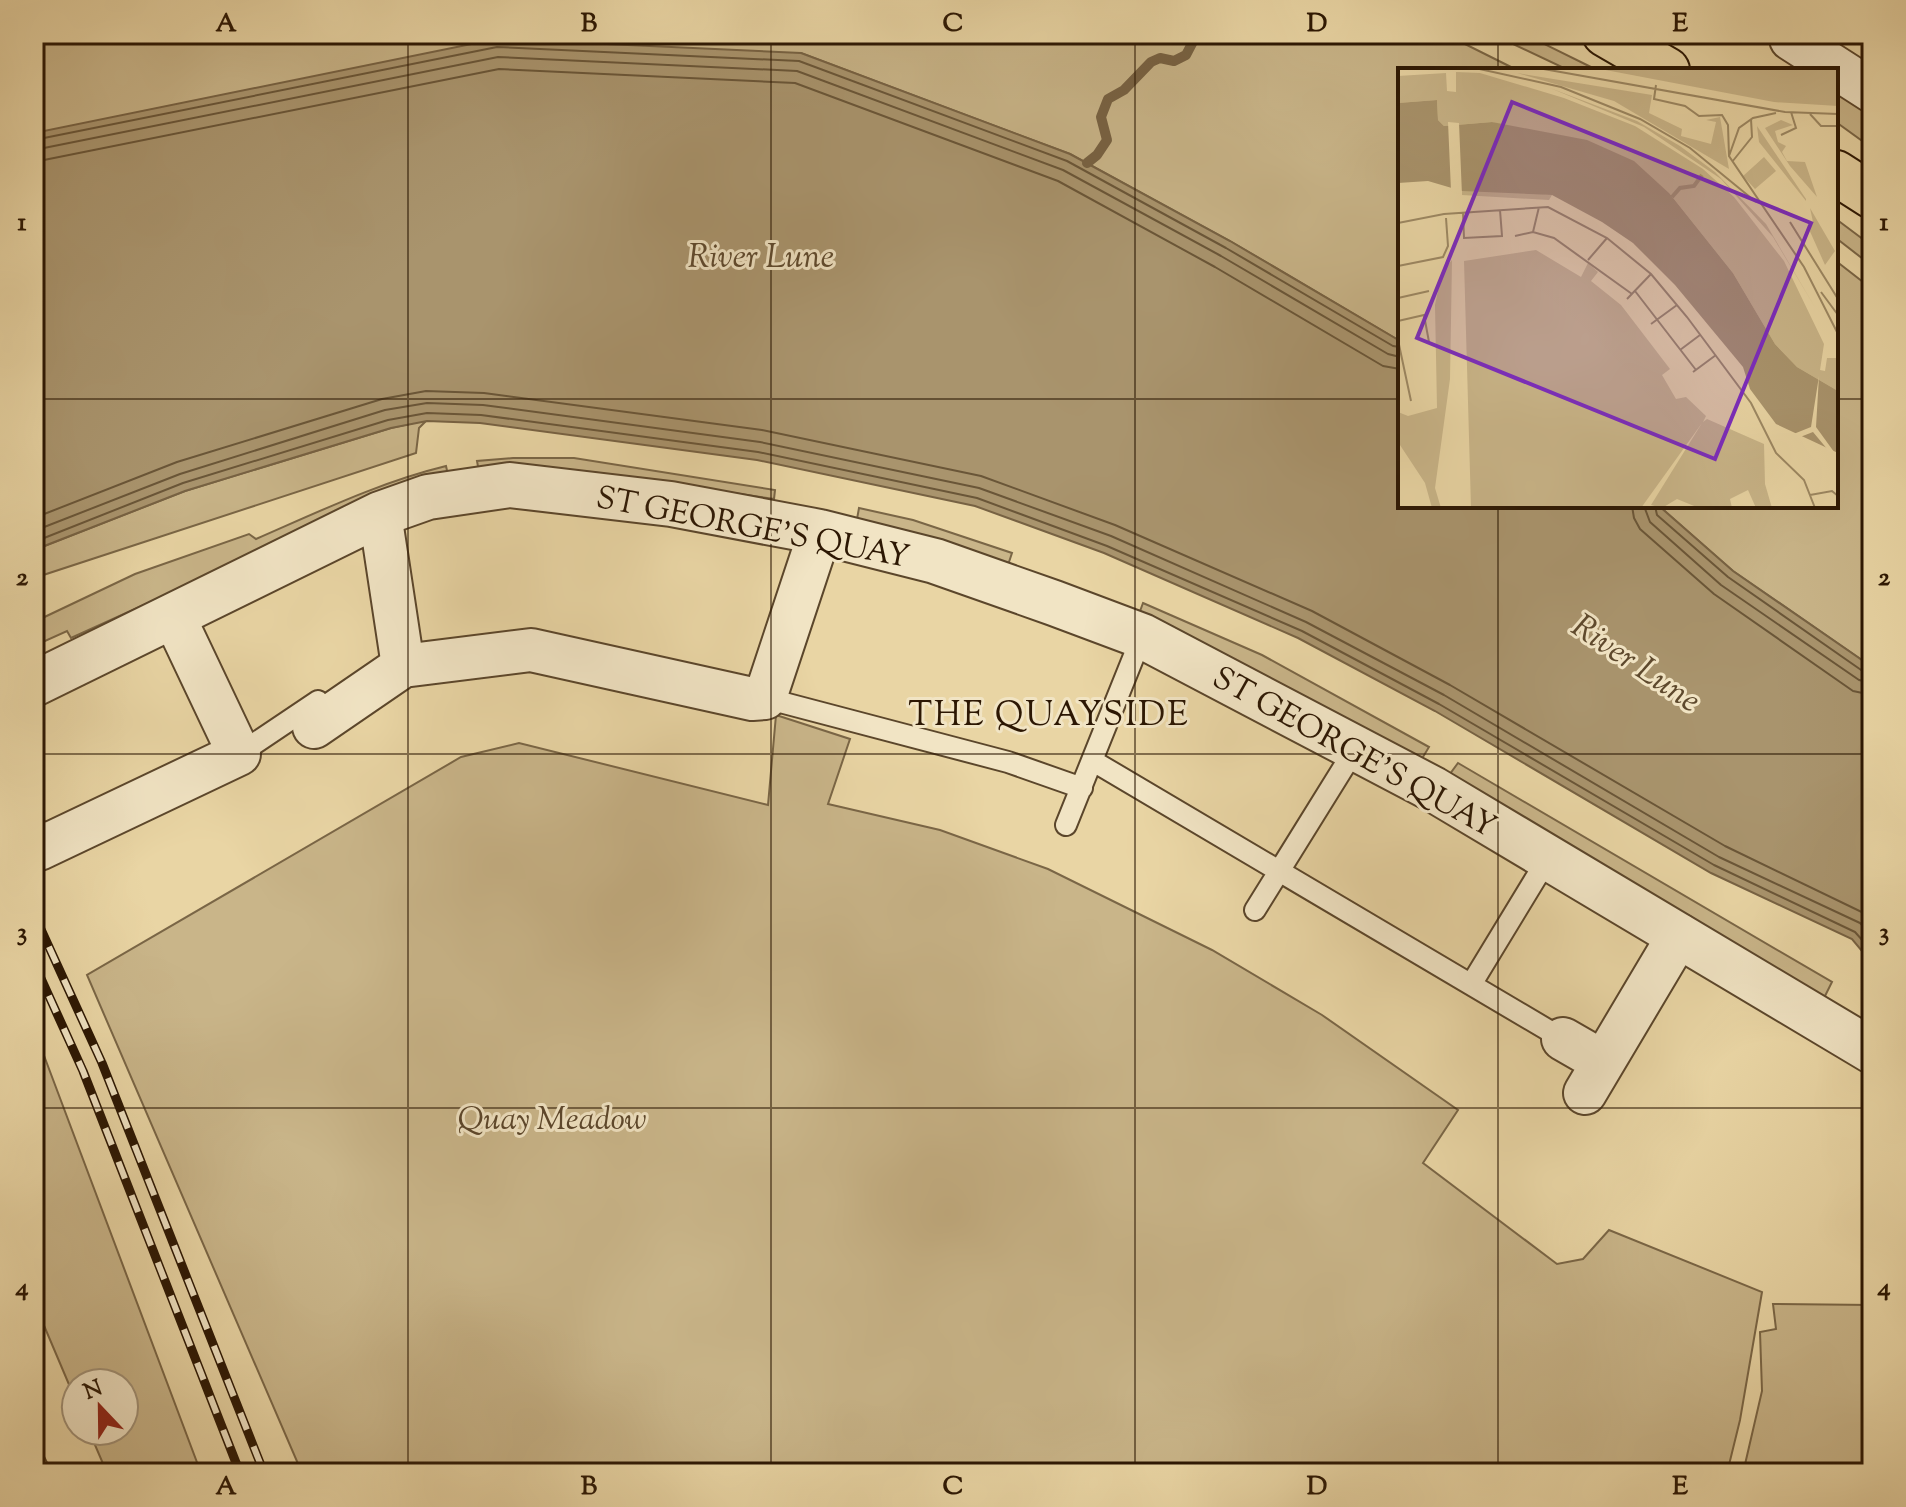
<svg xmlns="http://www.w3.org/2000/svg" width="1906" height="1507" font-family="'Sorts Mill Goudy',serif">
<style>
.green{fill:#c9b589;stroke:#7a6646;stroke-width:2}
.water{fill:#a9946d;stroke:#776243;stroke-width:2}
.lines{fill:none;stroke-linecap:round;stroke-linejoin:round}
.shore{stroke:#6a5638;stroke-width:2}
.stream{stroke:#776243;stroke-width:10}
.service-casing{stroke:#5b462b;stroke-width:24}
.minor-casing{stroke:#5b462b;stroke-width:46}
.tertiary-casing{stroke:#5b462b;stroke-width:48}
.primary-casing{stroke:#2c1703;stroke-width:48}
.service{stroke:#f1e4c4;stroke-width:20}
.minor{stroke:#f1e4c4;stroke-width:42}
.tertiary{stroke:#f1e4c4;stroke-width:44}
.primary{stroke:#e9d5a4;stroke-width:44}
.rail-casing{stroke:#2c1703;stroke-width:9}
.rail{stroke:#f1e4c4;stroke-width:6;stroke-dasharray:18;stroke-linecap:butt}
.grid{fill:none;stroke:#2c1703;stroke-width:2;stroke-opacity:0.55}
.labels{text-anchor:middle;stroke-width:6;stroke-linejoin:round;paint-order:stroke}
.street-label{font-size:32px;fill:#2c1703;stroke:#f1e4c4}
.park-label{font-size:32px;font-style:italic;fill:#5b462b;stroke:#f1e4c4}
.water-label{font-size:34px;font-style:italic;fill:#5e492d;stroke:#f1e4c4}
.neighbourhood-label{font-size:34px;letter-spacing:2px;fill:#2c1703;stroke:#f1e4c4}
.inset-river{fill:none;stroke:#a9946d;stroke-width:4}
.inset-road{fill:none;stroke:#9d8964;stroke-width:2}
.view{fill:#7b2cbf;fill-opacity:0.15;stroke:#7b2cbf;stroke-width:4}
.inset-edge{fill:none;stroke:#2c1703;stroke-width:4}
.neatline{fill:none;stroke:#2c1703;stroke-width:3}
.grid-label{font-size:26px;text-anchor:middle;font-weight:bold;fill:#2c1703}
</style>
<rect width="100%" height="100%" fill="#e9d5a4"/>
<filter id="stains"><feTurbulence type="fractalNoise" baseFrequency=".0025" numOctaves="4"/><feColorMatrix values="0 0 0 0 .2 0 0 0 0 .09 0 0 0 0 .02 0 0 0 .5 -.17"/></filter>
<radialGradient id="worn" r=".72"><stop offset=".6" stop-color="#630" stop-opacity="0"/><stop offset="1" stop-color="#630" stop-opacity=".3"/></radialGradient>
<path class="green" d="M34,34H1445L1517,70H1400V341L1230,241L1070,154L801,53L34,133Z
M1492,34H1524L1597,70H1568Z
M1836,86L1872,112V148L1836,122Z
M1836,219L1872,246V266L1836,238Z
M1836,261L1872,289V667L1733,571L1659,506H1836Z
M427,420L419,428L416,453L34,578V550L42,547L185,491L391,428Z
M513,458H574L775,490L774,499L592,472H479L477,461Z
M446,466L448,475L404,487L71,638L67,631L34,646V622L135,574L249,534L256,539C318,512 380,482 446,466Z
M859,508L913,520L1012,553L1008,565L911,532L857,519Z
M1143,603L1262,655L1429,747L1420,762L1139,614Z
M776,715L850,739L828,804L940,830L1048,869L1212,950L1322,1015L1458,1110L1423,1163L1557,1264L1583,1259L1609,1230L1762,1292L1740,1420L1727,1473H302L87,975L461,757L519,743L768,805Z
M1458,763L1832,982L1823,1000L1447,778Z
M34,1029L201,1473H107L89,1431H124V1383H76V1401L34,1302Z
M1773,1304L1872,1305V1473H1743L1762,1391L1760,1332L1776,1329Z"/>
<path class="water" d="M496,39L801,53L1070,154L1230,241L1400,341V506H1659L1733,571L1872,667V963L1852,939L1711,873L1435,711L1298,638L1104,553L975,506L757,460L480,423L427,421L391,428L185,491L34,550V133Z"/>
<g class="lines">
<path class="shore" d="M34,140L497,47L799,61L1067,161L1226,248L1393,346L1400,347
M34,150L498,57L797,71L1063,170L1221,256L1388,354L1400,357
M34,162L499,69L795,83L1058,181L1215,267L1383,366L1400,369
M1632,506L1634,518L1640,529L1714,594L1853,691L1872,695
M1644,506L1650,522L1721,585L1859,680L1872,683
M1655,506L1657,515L1728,577L1864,672L1872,673
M34,518L177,462L382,399L426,391L484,393L762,430L981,476L1115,525L1312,611L1450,685L1725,846L1872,917
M34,531L180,474L385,410L427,403L483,405L760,442L979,488L1111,536L1306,622L1444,695L1719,857L1860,923L1872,935
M34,542L183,483L388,420L427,413L481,415L758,452L977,498L1107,546L1302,631L1439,704L1714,865L1855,932L1872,951"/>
<path class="stream" d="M1087,163L1097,155L1107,140L1101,117L1108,99L1124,90L1151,62L1160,58L1174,61L1186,55L1197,34"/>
<defs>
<path id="service" d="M765,698L1008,762L1082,788
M239,754L318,701
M1093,761L1563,1039
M1066,825L1142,636
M1255,910L1355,749
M1472,983L1548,858
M34,1461L40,1473"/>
<path id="minor" d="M1791,39L1872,91
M380,514L403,666
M314,727L403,666L531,650L752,699L765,698L820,532
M34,840L39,849L239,754L174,617
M1563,1039L1603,1062
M1585,1093L1679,935"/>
<path id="tertiary" d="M34,684L380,514L428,497L510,485L671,504L820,532L935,561L1054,603L1142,636L1433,789L1872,1051"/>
<path id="primary" d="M1605,34L1667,70
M1836,173L1872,196"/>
</defs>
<use href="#service" class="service-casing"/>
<use href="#minor" class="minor-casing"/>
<use href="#tertiary" class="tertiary-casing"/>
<use href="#primary" class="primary-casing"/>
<use href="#service" class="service"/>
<use href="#minor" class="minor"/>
<use href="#tertiary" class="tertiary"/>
<use href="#primary" class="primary"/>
<defs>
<path id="rail" d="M34,914L102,1063L264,1473
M34,963L83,1071L240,1473"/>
</defs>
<use href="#rail" class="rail-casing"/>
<use href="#rail" class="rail"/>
</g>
<path class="grid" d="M408,34V1473M771,34V1473M1135,34V1473M1498,34V70M34,399H1400M1836,399H1872M1498,506V1473M34,754H1872M34,1108H1872"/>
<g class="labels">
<g class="street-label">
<text transform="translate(753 526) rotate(11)" y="11">ST GEORGE'S QUAY</text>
<text transform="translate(1355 751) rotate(29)" y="11">ST GEORGE'S QUAY</text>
</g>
<g class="park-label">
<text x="552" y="1129">Quay Meadow</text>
</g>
<g class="water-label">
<text x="761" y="267">River Lune</text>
<text transform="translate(1637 662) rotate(34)" y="12">River Lune</text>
</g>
<g class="neighbourhood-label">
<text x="1049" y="725">THE QUAYSIDE</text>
</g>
</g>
<g transform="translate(1398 68)">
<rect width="440" height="440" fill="#e9d5a4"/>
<path d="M197,0H440V38L376,34ZM58,4L82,5L166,30L237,58L305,101L336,129L386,193L426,276L422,302L427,303L429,290H440V323L399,299L377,276L335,205L272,126L94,54L46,58L40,52L39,32L0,35V8L48,5L49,23L58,24ZM119,5L254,27L251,45L284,61L283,68L313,76L318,54L308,52L322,49L331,101L216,33ZM152,20L239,53L282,78L317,104L368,156L418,241L375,169L323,111L246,59ZM383,52L395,57L377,63L380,74L388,78L384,84L389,93L407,94L419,129L392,98L367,60ZM359,58L408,131V133L361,74ZM366,89L378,103L357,121L345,108ZM64,123H112L154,127L151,132L64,127ZM412,140L437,183L427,197L410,159L415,154ZM138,182L183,209L190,195L200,204L193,213L223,237L272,301L264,307L278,331L288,329L308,348L305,354L309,351L366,376L367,416L374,440H358L350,422L332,431L334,440H301L279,431L264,440L253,437L304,355L243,440H73L66,193ZM54,192L52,311L37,420L43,440H34L27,415L0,374V344L10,348L39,340L37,237L44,204Z" fill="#c9b589"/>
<path d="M39,32L40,52L46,58L94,54L189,72L236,93L272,126L335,205L377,276L399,299L440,323V385L378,356L352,321L345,299L277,217L235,175L204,154L154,127L64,123L30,113L0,115V35Z" fill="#a9946d"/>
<path d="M50,54L61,55L64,127L53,123ZM421,308L418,359L439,388L422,380L430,382L415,364L397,371L393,367L413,359Z" fill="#e9d5a4"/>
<path class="inset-river" d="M274,129L282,120L296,118L304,107"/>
<path class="inset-road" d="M77,0L163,19L242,51L292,80L358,134M140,0L387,44L440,46M258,17L256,31L287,38L301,48L324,47L330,57L331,88M378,45L355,50L341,60L331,88L406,199L440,266M412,46L423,58H440M383,67L398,60L393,44M334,94L354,69L353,51M65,144L66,170L104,168L102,142M392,154L440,231M0,155L46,146L150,139L209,170L253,206L289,249L353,335L378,385L406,412L417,440M135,164L141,139M117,168L135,164L156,170L234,226M190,192L209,170M0,198L45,189L50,178L48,150M237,223L298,302M423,224L440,247M0,230L31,223M229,231L253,206M0,253L26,247L31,274M253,256L279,237M0,272L13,333M282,282L302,267M295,304L318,287M412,427L434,423L440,428"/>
<path class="view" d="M114,34L413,155L317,391L19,270Z"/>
<rect width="440" height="440" class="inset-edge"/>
</g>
<rect width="1906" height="1507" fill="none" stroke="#e9d5a4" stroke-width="88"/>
<g transform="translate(100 1407) rotate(338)"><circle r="38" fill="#f1e4c4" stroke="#a29277" stroke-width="2"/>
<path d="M0-6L14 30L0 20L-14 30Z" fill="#8f2418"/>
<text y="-12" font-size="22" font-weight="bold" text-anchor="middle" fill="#2c1703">N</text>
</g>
<rect x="44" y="44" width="1818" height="1419" class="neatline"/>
<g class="grid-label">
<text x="226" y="31">A</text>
<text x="589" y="31">B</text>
<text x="953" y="31">C</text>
<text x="1317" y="31">D</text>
<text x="1680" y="31">E</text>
<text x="22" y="230">1</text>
<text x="1884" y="230">1</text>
<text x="22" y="585">2</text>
<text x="1884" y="585">2</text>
<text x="22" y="940">3</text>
<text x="1884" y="940">3</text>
<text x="22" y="1295">4</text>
<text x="1884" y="1295">4</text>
<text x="226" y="1494">A</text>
<text x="589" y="1494">B</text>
<text x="953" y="1494">C</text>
<text x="1317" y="1494">D</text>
<text x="1680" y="1494">E</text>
</g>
<rect width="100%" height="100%" filter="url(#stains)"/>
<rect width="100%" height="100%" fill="url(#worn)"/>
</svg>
